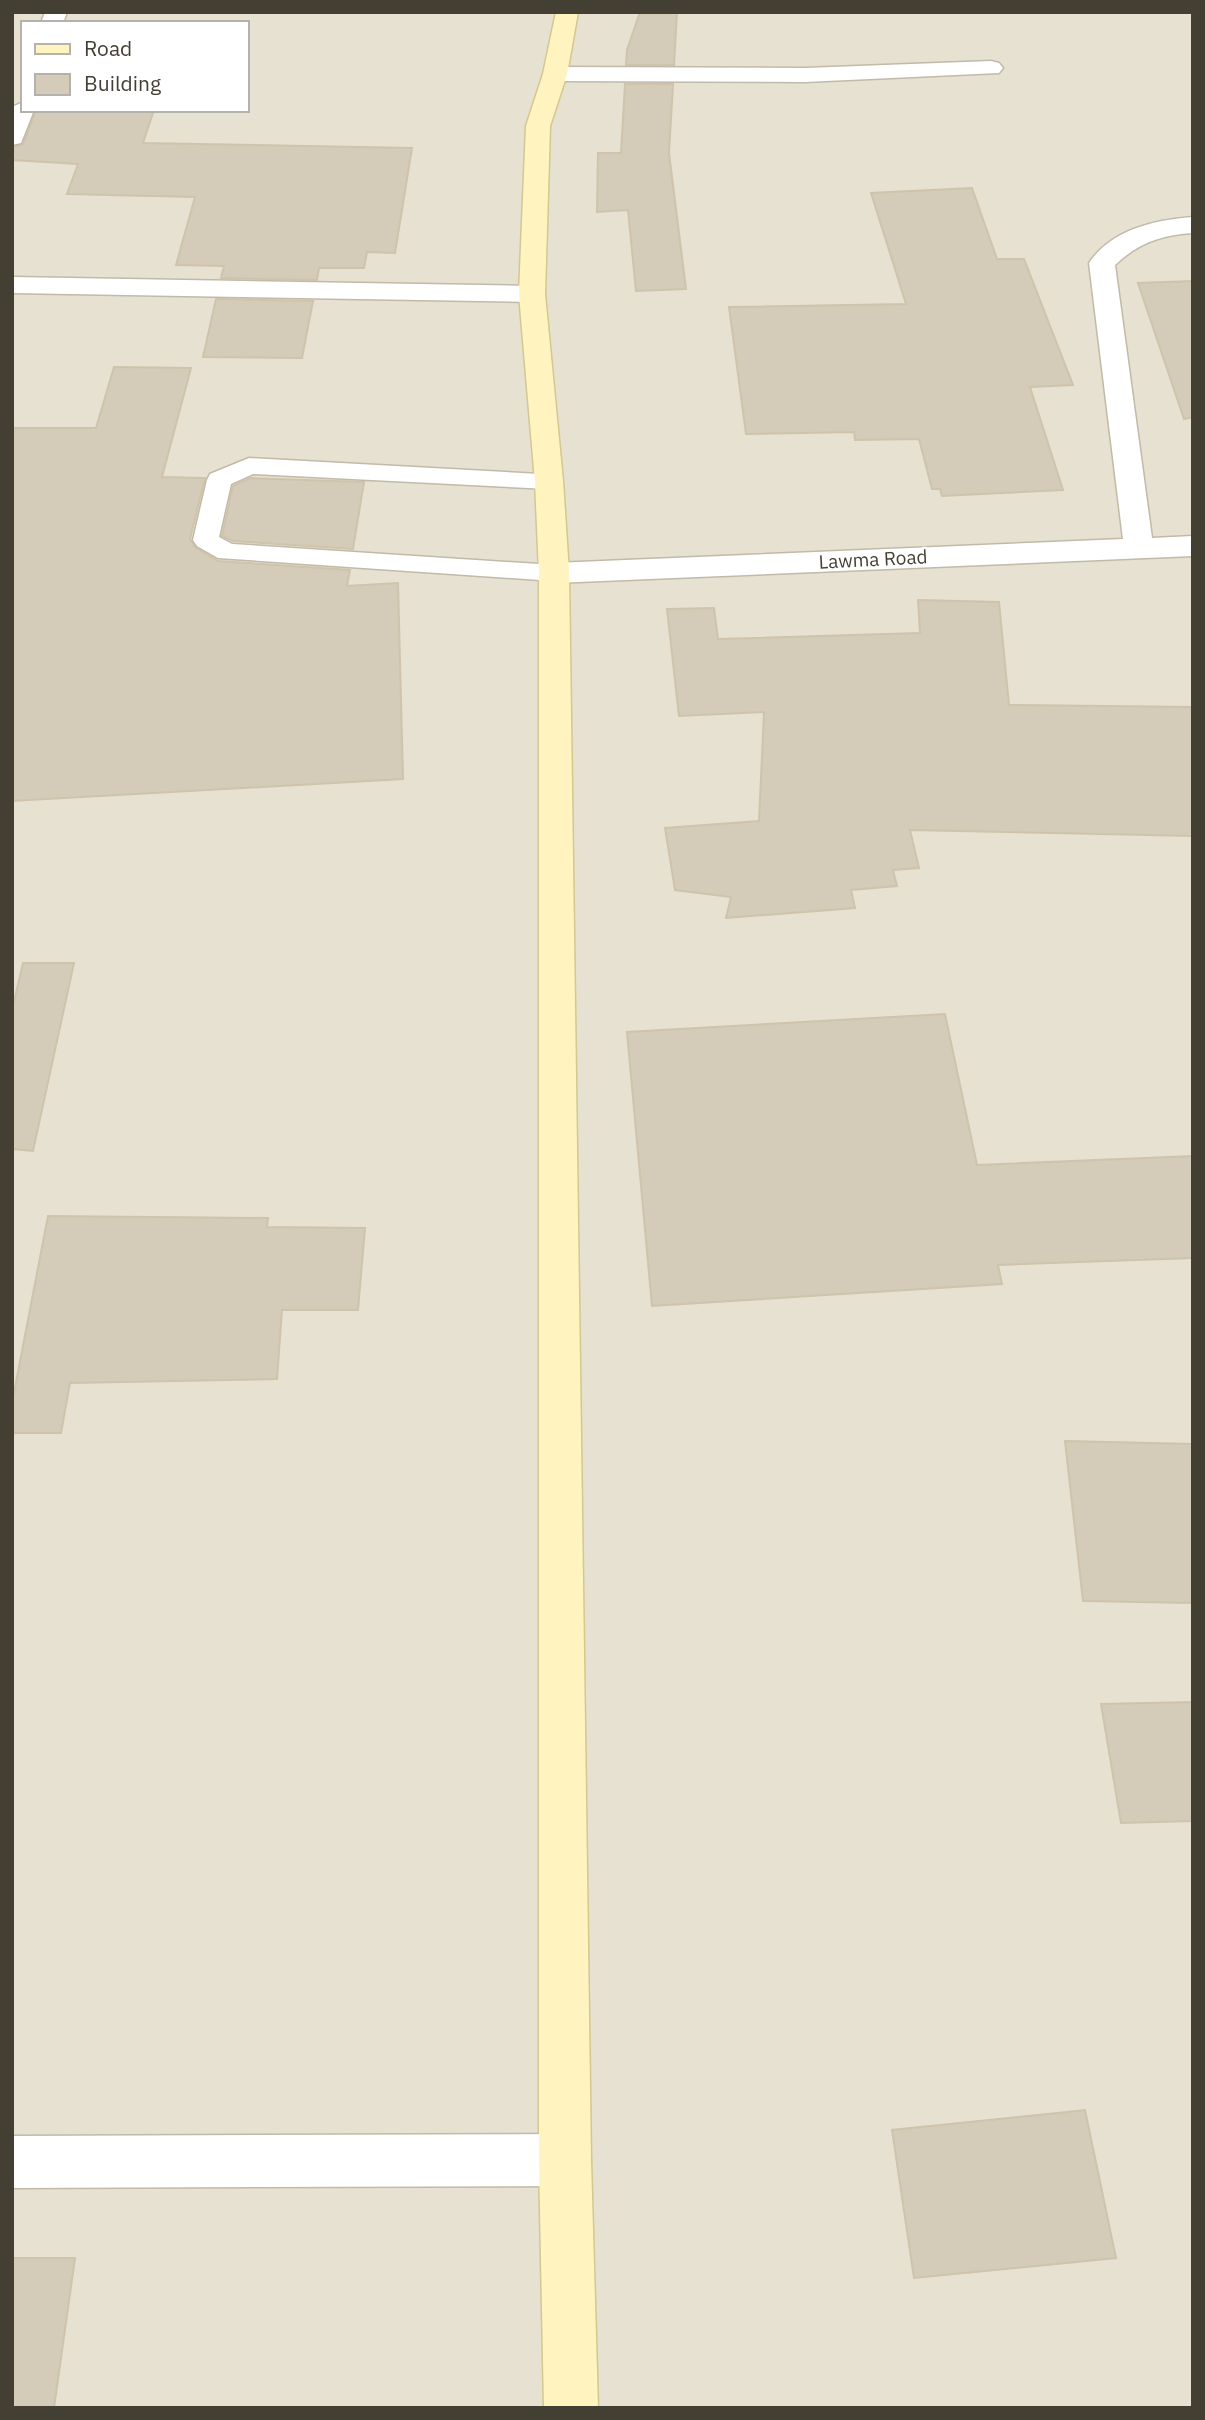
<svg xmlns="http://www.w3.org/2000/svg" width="1205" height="2420" font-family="'IBM Plex Sans',sans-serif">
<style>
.residential{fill:#e7e1d1;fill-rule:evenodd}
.building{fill:#d4cbb8;stroke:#cfc4ab;stroke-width:2}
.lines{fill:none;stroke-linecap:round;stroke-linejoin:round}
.lane-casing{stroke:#c1baa8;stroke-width:3}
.street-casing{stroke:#c1baa8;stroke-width:3}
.secondary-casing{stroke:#d4c790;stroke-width:3}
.lane{fill:#fff;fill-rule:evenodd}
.street{fill:#fff;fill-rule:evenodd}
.secondary{fill:#fff4c0;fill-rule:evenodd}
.labels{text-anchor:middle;stroke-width:5;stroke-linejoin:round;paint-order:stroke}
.far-street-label{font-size:19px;fill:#443f33;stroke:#fff}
</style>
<rect width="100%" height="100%" fill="#f2efe3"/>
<path class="residential" d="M12,12H1193V2408H12ZM23,23H247V110H23Z"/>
<path class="building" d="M640,12H677L674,65H626L627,50Z
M625,84H673L669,153L686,289L636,291L628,210L597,212L598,153H621Z
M36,110H154L143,143L412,148L395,253L367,252L364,268H319L317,280L221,278L224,266L176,265L195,197L67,194L78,164L12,160V147L23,144Z
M972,188L997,259H1024L1073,385L1030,387L1063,490L942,496L940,489H932L919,439L855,440L854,432L746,434L729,307L906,304L871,193Z
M1193,281V417L1184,419L1138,283Z
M216,299L313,301L302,358L203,357Z
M114,367L191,368L162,477L205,478L190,539L196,548L218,561L350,570L347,586L398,583L403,779L12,801V428H96Z
M250,478L364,482L353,549L233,541L222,536L233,486Z
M918,600L999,602L1009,705L1193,707V836L910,830L919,868L893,870L897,886L851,890L855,908L726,918L731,897L675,890L665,828L759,821L764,712L679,716L667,609L714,608L718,639L920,633Z
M23,963H74L33,1151L12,1149V1010Z
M945,1014L977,1165L1193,1156V1258L998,1265L1002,1284L652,1306L627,1032Z
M48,1216L268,1218L267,1227L365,1228L358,1310H282L277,1379L70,1383L61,1433H12V1403Z
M1065,1441L1193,1444V1603L1083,1601Z
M1193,1702V1821L1121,1823L1101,1704Z
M1085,2110L1116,2258L914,2278L892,2130Z
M12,2258H75L54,2408H12Z"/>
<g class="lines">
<defs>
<path id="lane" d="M249,458L558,475L561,481L558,487L549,489L253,474L231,484L219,537L232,544L554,565L563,567L567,573L563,579L554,581L218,558L197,546L193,540L207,480L210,474Z"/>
<path id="street" d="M45,12H67L63,23H41Z
M991,61L999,63L1003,68L999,73L805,82L555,81L547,79L543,74L547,69L555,67L805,68Z
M23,102V110H34L21,143L12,145V107Z
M1193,217V233C1161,235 1138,243 1115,265L1152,538L1193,536V556L554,583L543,580L539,573L543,566L554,563L1123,539L1089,263C1112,229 1155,220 1193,217Z
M12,277L532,286L541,288L545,294L541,300L532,302L12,293Z
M565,2134L583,2142L591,2160L583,2178L565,2186L12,2188V2136Z"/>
<path id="secondary" d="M556,12H578L567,74L550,126L545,294L563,481L569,573L591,2160L598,2408H544L539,2160V573L535,481L519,294L526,126L543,74Z"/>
</defs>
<use href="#lane" class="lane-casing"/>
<use href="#street" class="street-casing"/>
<use href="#secondary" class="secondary-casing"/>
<use href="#lane" class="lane"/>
<use href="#street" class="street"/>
<use href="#secondary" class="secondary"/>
</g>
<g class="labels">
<g class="far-street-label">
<text transform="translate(873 559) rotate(-3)" y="7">Lawma Road</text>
</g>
</g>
<rect width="1205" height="2420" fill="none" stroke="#443f33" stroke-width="28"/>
<rect x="21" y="21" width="228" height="91" fill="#ffffff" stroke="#b4b2ad" stroke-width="2"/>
<rect x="35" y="44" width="35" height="10" fill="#fff4c0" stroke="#b4b2ad" stroke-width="2"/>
<text x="84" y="56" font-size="21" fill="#443f33">Road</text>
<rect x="35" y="74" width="35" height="21" fill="#d4cbb8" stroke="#b4b2ad" stroke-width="2"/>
<text x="84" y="91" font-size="21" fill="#443f33">Building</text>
</svg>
